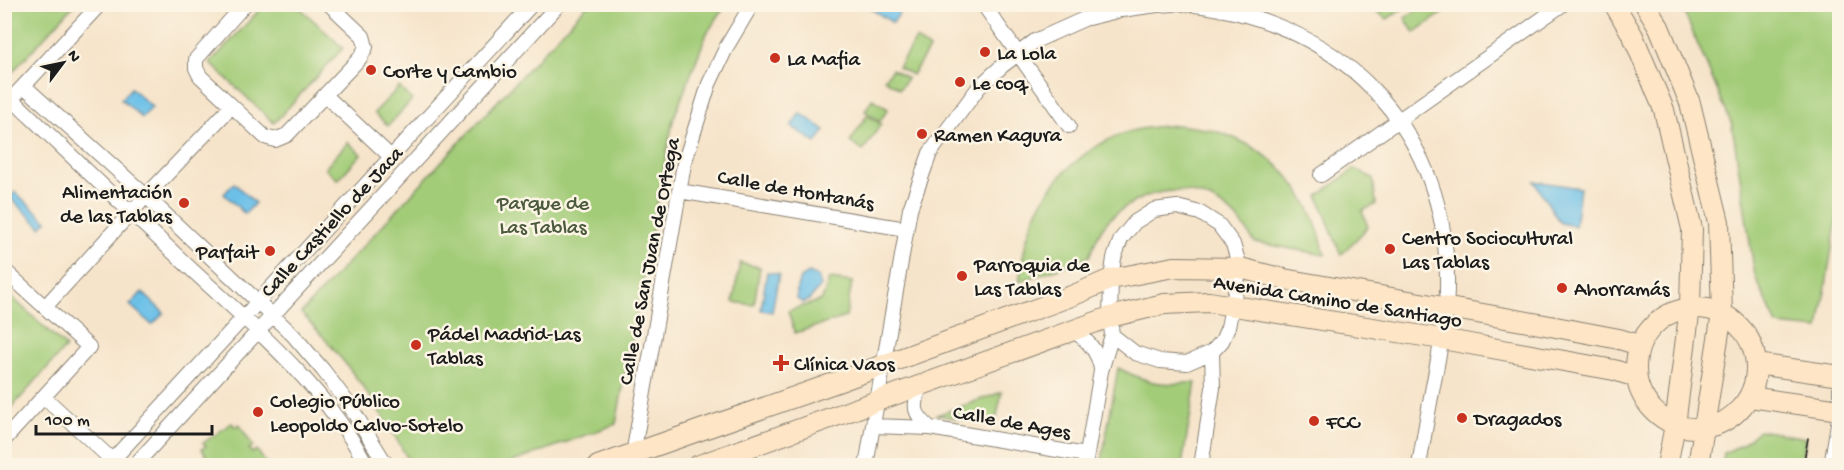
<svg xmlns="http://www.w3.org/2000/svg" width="1844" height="470" font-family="'Gochi Hand',sans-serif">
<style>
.green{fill:#a3cc78;stroke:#60744a;stroke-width:1.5}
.water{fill:#6cc0e8;stroke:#446e82;stroke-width:1.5}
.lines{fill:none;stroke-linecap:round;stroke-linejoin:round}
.street-casing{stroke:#898073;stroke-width:16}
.secondary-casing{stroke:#898073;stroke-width:22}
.street{stroke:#fff;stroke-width:14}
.secondary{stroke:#fde5c5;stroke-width:20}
.tram{stroke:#1c1c1c;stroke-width:1.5}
.poi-dot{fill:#c8321e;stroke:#fcf5e5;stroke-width:2}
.labels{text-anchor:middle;stroke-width:5;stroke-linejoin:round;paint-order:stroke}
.poi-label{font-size:21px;fill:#1c1c1c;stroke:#fcf5e5;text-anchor:start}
.street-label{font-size:21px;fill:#1c1c1c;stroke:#fcf5e5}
.park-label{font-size:21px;fill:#4b5a3c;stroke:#fcf5e5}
</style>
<rect width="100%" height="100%" fill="#fcf5e5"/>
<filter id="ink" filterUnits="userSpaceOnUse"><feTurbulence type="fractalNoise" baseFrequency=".0167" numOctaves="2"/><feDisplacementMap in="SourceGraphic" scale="12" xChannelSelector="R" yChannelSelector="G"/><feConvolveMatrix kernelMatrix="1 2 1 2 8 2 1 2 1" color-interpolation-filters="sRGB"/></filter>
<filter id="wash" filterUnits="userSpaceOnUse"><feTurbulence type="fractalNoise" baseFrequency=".008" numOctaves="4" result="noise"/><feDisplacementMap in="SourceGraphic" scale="24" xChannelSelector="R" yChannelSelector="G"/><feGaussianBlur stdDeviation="1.35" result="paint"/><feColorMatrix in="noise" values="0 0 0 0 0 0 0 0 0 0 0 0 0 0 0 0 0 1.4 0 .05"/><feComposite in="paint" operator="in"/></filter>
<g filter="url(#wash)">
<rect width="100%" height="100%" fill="#f6e4ca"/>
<path class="green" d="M5,4L74,5L5,80L4,5Z
M265,4L297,5L343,48L274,123L210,63Z
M1425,4L1439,5L1444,12L1414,33L1405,18Z
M587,5H726L707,33L673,120L616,424L505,465H411C382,410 345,358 301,313Z
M1368,5H1408L1387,19Z
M1681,5H1839V205L1819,329L1777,325L1755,276L1732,125Z
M916,39L929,49L912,75L898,67Z
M892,69L907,78L900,89L884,79Z
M399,87L412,100L388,126L374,113Z
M872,99L888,109L880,121L865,111Z
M867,115L881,124L863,151L850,142Z
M1177,125C1190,127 1205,128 1218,132C1278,151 1312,195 1325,255L1254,242C1229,196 1179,177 1132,203C1121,209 1110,217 1103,227C1097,236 1093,247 1089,257L1019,282C1022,264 1024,245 1030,228C1046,181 1087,143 1135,130C1149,127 1162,126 1177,125Z
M348,142L361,154L338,180L325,168Z
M1354,169L1373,178L1376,204L1362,211L1368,227L1341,255L1318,196Z
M740,263L760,267L754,305L733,302Z
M829,279L852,282L846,317L795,333L788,311L822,300Z
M4,290L66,347L5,415H4Z
M1118,368C1150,384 1161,386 1196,382L1182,465H1101Z
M1002,392L995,425L937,415Z
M232,423L235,427L239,424L253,446L249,449L252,453L257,450L267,465H212L202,449L206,446L203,443Z
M1759,430L1806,438L1801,465H1722L1724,453L1743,444Z"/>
<path class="water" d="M869,5H894L902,9L893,23L868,7Z
M131,88L152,107L142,118L121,99Z
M800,113L825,130L816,143L791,126Z
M1534,181L1580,188L1575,226L1560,223Z
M234,183L255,203L245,214L224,194Z
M15,192L47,221L41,227L10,198Z
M767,272L779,274L772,312L761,310Z
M809,273L818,277L821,286L809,300L803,303L797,299V288L800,278Z
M142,292L164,313L152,325L130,305Z"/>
</g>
<g filter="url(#ink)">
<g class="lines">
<defs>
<path id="street" d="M245,4L196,59V68L200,76L265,137L275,140L287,135L360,58L366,47L363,36L329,4
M983,4L1069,126
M1184,4C1335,17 1445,123 1447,277C1448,310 1441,343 1435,376C1429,406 1424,436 1419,466
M24,86L146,196L293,335L323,370L350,406L387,466
M325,95L391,157
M12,99C71,156 131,213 191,269C253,326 328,390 367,466
M4,107L100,4
M1321,175L1563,4
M679,191L906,229
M4,270L89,347L4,440
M45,307L146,196L232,106
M1074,331C1088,341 1098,351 1101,369
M1840,369V403
M920,385C914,408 912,412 930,428
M44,397L112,460
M873,426L930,428L1086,455
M107,466L532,4
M134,466L559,4
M631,466L684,164L709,84L727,46L752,4
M866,466L910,209L930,153L979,87L1002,66L1035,41L1084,19L1121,10L1157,5L1174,4
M1085,466L1101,371L1112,335L1110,317L1111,279L1114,258L1121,239L1135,222L1154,210L1177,207L1200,213L1219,225L1233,244L1240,268L1228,327L1222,341L1212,352L1187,363L1160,361L1135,353L1112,335
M1201,466L1213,388L1212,352
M1831,466L1840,412"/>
<path id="secondary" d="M1614,4L1633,36L1664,110L1692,229L1690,307L1675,425L1667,466
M1645,4L1659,27L1690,103L1719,222L1722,313L1698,466
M1636 368a60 60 0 1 1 120 0a60 60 0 1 1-120 0Z
M1756,364L1840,376
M1750,397L1840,410
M598,466L840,381L1074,295L1111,279L1174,267L1240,268L1284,279L1545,325L1619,339L1639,345
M697,466L1110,317L1164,304L1209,302L1442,339L1614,370L1636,377"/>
</defs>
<use href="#street" class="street-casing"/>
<use href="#secondary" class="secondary-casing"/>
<use href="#street" class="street"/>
<use href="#secondary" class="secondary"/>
<path class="tram" d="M1803,466L1808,438"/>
</g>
</g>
<g class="poi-dot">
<circle cx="985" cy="52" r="6"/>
<circle cx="775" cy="58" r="6"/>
<circle cx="371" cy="70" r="6"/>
<circle cx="960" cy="82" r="6"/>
<circle cx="922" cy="134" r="6"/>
<circle cx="184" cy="203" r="6"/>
<circle cx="1390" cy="249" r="6"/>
<circle cx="270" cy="251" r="6"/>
<circle cx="962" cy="276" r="6"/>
<circle cx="1562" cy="288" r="6"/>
<circle cx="416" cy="345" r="6"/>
<path d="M778 354h6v6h6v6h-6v6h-6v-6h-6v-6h6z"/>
<circle cx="258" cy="412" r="6"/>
<circle cx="1462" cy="418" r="6"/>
<circle cx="1314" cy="421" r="6"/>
</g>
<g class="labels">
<g class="poi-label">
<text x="997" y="59">La Lola</text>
<text x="787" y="65">La Mafia</text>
<text x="383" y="77">Corte y Cambio</text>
<text x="972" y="89">Le coq</text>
<text x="934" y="141">Ramen Kagura</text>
<text x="172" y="198" text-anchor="end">Alimentación<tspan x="172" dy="24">de las Tablas</tspan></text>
<text x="1402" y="244">Centro Sociocultural<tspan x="1402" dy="24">Las Tablas</tspan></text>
<text x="258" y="258" text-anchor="end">Parfait</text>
<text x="974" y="271">Parroquia de<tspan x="974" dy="24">Las Tablas</tspan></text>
<text x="1574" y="295">Ahorramás</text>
<text x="428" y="340">Pádel Madrid-Las<tspan x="428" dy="24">Tablas</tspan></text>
<text x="794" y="370">Clínica Vaos</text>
<text x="270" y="407">Colegio Público<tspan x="270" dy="24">Leopoldo Calvo-Sotelo</tspan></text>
<text x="1474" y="425">Dragados</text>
<text x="1326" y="428">FCC</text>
</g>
<g class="street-label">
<text transform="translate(796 189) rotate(10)" y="7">Calle de Hontanás</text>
<text transform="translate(331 221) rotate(-47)" y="7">Calle Castiello de Jaca</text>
<text transform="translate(648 261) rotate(-79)" y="7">Calle de San Juan de Ortega</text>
<text transform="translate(1338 300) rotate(9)" y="7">Avenida Camino de Santiago</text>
<text transform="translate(1012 421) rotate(10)" y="7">Calle de Ages</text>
</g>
<g class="park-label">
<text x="543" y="209">Parque de<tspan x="543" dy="24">Las Tablas</tspan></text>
</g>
</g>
<rect width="1844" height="470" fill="none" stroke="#fcf5e5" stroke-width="24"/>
<g transform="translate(63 63) rotate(58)" stroke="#fcf5e5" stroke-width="4.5" paint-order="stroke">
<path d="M0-4.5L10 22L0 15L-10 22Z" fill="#1c1c1c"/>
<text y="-9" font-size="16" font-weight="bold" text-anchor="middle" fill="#1c1c1c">N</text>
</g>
<path d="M36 425v9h176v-9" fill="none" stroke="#1c1c1c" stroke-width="3"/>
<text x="45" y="425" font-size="18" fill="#1c1c1c" stroke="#fcf5e5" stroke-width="4.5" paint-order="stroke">100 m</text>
</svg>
